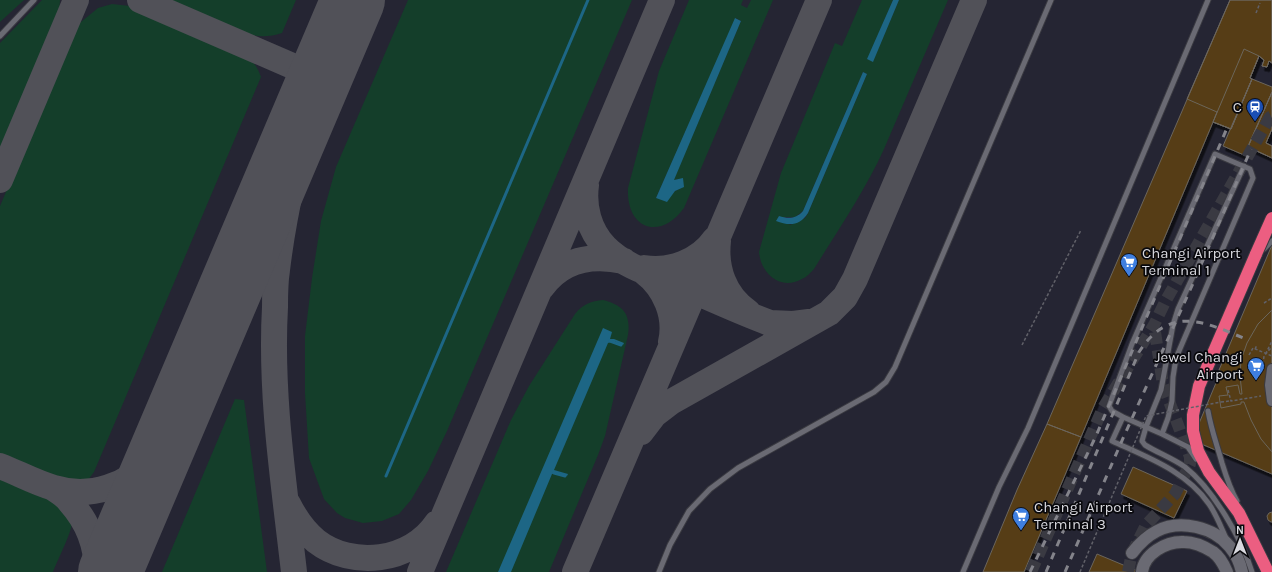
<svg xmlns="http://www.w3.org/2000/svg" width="1272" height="572" font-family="Karla,sans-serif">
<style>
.built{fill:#252533}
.green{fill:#143e2a;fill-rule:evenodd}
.water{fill:#1d6685}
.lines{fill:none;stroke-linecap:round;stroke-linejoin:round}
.stream{stroke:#1d6685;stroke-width:3}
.taxiway{stroke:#515158;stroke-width:26}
.runway{stroke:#515158;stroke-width:64}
.building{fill:#573e12;stroke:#6b655d;filter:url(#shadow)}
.secondary-tunnel{stroke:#3a3a42;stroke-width:12;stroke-dasharray:12 6;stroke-linecap:butt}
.lane-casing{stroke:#3a3a41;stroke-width:7}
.street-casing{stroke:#3a3a41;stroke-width:12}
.secondary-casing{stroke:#3a3a41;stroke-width:14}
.highway-casing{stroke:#3a3a41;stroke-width:14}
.path{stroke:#616169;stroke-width:1.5;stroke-dasharray:3 2;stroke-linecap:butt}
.lane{stroke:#6a6a73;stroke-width:5}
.street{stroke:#6a6a73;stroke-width:10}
.secondary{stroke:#6a6a73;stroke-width:12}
.highway{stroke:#ec5e81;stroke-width:12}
.rail{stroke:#84848b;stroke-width:3;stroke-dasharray:7 7;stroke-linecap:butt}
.highway-bridge-casing{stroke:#3a3a41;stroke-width:14;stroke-linecap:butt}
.path-bridge{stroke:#616169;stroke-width:1.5;stroke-dasharray:3 2;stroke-linecap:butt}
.highway-bridge{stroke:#ec5e81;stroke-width:12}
.labels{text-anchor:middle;stroke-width:3.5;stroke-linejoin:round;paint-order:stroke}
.poi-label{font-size:15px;fill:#d8d8de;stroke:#08080c;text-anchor:end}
</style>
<defs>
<filter id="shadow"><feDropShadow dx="2.5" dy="4.5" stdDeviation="0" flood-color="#0009"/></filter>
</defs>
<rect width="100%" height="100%" fill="#1e1e26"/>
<path class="built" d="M7,0H1272V572H0V8Z"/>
<path class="green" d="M0,0H24L0,22Z
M42,0H60L59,15L0,153V43Z
M169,0H296L282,33C270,37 262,37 250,35Z
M408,0H632L447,431L428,471L411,500L399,514L382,521L363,523L345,518L337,513L324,499L309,458L305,393V336L312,278L321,221L336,167Z
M689,0H743L741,5L747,8L751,0H773L684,208C660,241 626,229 628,188L659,71ZM736,18L741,21L673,181L678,179L680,188L671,194L656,198Z
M862,0H893L868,59L873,61L899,0H948L884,149C865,191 838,230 814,269C810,273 807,277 802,279C780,291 761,274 759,252L781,173L835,43L842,46ZM863,72L867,74L808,213L805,218L790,225L783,217H795L803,211Z
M112,4L130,6L246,56C254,62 258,68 261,77L94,472L88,480L70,482L59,480L0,455V206L76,26L98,8Z
M603,300C623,305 631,314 628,335L605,436L598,455L549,572H446L511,420L529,386L575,314C583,304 591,301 603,300Z
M235,399L244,400L267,572H162Z
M0,477C17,484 72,501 72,523C71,534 57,561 53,572H0Z"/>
<path class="water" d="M893,0H899L873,62L867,59Z
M735,18L741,21L674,180L683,178L684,187L675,191L667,202L656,198Z
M863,72L867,74L808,213C800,226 789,226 776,221L779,216C788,219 796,219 803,211Z
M603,328L612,332L610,339H614L624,343L623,345L614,341L608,343L554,470L568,474L567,476L558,473L552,474L511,572H498Z"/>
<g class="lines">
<path class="stream" d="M610,341L621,345
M554,473L565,476
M386,476L588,0"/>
<path class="taxiway" d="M140,0L320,78
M0,180L76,0
M586,185C583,207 589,230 605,247C624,267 655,275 680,285C710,298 740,312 770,323L793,324L809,322
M718,241C715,268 724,296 748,312
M644,268C670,272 699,262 715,239
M644,272C665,288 677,316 671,342
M542,287C562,259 592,254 624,261
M641,432L654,415L671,402L829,313L845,297L855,279L974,0
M0,466C18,473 36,483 54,488C90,499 129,486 153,457C160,449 165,438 171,428
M53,488C59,492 66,496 70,502C88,522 97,545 97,572
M288,504C295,518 304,531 316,541C352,569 411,562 437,523
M294,572C284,484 270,395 275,307C275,295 275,282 277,270C284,210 299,151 314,93
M420,572L662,0
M575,572L819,0"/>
<path class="runway" d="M110,572L353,0"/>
</g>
<path class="building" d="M1230,0H1272V63L1269,61L1267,67L1262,66L1264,60L1259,56L1250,78L1252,79L1231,129L1213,122L1081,437L1047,424Z
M1230,0H1272V63L1269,61L1267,67L1262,66L1264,60L1259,56L1250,78L1252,79L1231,129L1213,122L1217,112L1187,99Z
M1244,49L1259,56L1250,78L1252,79L1231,129L1213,122Z
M1252,79L1272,87V92L1244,155L1223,146Z
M1272,92V129L1266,143L1272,146V158L1248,147Z
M1272,92V129L1266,143L1272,146V158L1248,147Z
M1272,245V474L1192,440L1221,371L1219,370Z
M1272,310V452L1261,439L1251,420L1244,402H1241V404L1221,408L1219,396L1228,395L1226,387L1238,385L1240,394H1242L1240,376L1241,360L1247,343L1258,324Z
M1047,424L1081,437L1024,572H983L1017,490Z
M1133,467L1187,491L1174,518L1121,494Z
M1272,512V522H1271L1268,520L1267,516L1269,513Z
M1097,554L1140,572H1089Z"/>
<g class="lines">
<path class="secondary-tunnel" d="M1031,572L1103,408L1154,325L1165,302L1270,117L1272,116
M1128,572L1132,553L1146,525L1175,494L1190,464V457L1163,385L1154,325"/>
<defs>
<path id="lane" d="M0,36L34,0
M1244,166L1178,309L1173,325L1161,390L1146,427L1142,441L1145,445C1158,453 1172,458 1185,467C1213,489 1242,539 1252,572
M1260,248L1264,249L1272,241
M1208,411C1211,429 1217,445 1222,463C1226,476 1230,489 1237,501
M1123,417L1112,411L1109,406L1132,344L1215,154L1250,169L1253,178L1176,358L1173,377L1172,401L1168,418L1162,434
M1196,459L1188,447L1162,434L1123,417L1112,441C1147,457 1186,471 1209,504C1216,514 1221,527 1226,538
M659,572L670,545L689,511L710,489L738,468L874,392L886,382L895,367L1051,0
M963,572L999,487L1028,428L1208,0"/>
<path id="street" d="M1272,369L1270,385L1272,401"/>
<path id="secondary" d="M1132,553C1139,544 1147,536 1157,531C1180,519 1214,527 1230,547C1236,554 1240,563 1242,572
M1142,572C1144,554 1166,541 1184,542C1193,542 1205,547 1213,552C1220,557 1224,565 1227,572"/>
<path id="highway" d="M1256,254L1199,386L1193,415V431L1198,451L1209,472L1239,513L1268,572"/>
</defs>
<use href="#lane" class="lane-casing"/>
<use href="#street" class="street-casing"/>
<use href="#secondary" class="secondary-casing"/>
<use href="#highway" class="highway-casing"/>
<path class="path" d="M1256,13L1260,3
M1264,303L1272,298
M1022,345L1081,230
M1255,349L1257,345
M1267,353H1266L1272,341
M1249,355L1253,348L1272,356
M1263,364L1264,356L1270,349H1272
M1228,390L1231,401L1261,396
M1221,402L1230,401"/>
<use href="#lane" class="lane"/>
<use href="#street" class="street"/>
<use href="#secondary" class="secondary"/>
<use href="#highway" class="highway"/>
<path class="rail" d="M1030,572L1096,436L1227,128
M1046,572L1139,352C1170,304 1205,322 1248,340
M1065,572L1124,436L1191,288L1251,149"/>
<defs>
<path id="highway-bridge" d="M1256,254L1272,218"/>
</defs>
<use href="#highway-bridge" class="highway-bridge-casing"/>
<path class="path-bridge" d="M1080,572L1146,416L1221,402"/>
<use href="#highway-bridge" class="highway-bridge"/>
</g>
<defs>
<symbol id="station-pin" viewBox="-11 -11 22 30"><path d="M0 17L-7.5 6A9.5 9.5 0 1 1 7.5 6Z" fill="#1a4fb4" stroke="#08080c"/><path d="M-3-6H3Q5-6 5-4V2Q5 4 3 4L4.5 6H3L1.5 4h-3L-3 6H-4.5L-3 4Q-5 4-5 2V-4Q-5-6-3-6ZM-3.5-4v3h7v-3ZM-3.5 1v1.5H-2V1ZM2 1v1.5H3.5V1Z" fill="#fff"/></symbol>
<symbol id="supermarket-pin" viewBox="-11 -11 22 30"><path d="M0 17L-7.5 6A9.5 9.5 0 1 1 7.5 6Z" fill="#3f7fe0" stroke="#08080c"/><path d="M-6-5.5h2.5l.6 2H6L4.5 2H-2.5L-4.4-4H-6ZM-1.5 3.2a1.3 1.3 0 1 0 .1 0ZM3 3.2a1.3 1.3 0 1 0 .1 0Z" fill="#fff"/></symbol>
</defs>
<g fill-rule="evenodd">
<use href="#station-pin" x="1245" y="97" width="20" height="27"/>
<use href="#supermarket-pin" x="1119" y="252" width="20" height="27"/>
<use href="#supermarket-pin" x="1246" y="356" width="20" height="27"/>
<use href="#supermarket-pin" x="1011" y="506" width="20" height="27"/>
</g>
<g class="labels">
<g class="poi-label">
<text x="1242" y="112">C</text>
<text x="1142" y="258" text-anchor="start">Changi Airport<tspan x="1142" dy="17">Terminal 1</tspan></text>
<text x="1243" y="362">Jewel Changi<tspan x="1243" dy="17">Airport</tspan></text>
<text x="1034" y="512" text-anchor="start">Changi Airport<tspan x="1034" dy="17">Terminal 3</tspan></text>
</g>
</g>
<g transform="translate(1240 540)" stroke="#08080c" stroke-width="3" paint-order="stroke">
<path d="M0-3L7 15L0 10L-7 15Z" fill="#d8d8de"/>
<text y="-6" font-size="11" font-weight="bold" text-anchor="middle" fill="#d8d8de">N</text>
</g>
</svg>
